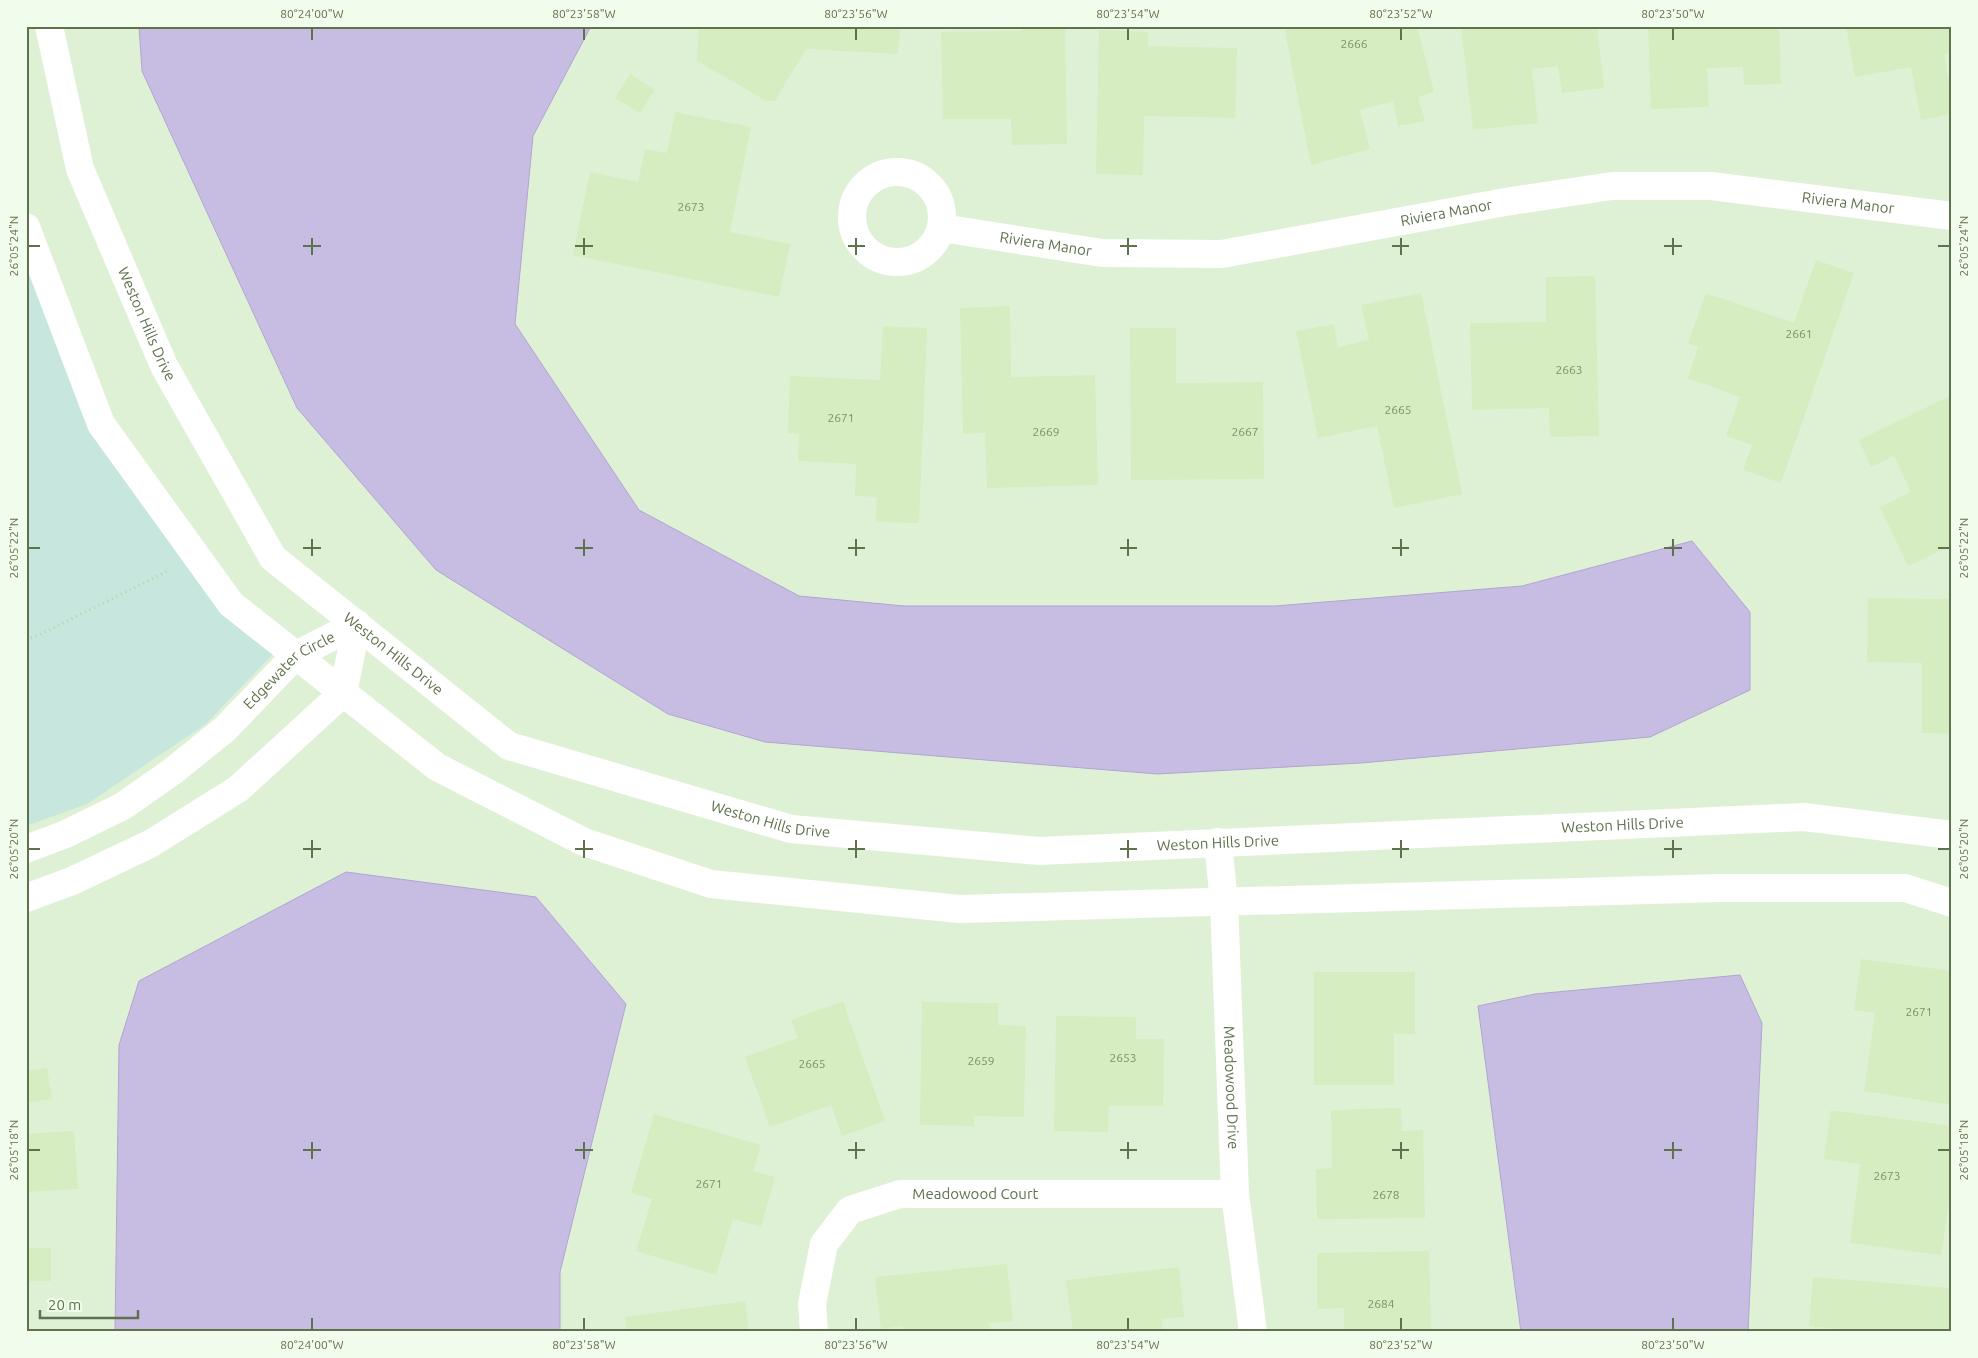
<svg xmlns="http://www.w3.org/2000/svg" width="1978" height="1358" font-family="Ubuntu,sans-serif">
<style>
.residential{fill:#dff1d5}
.green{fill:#c6e6de}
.water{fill:#c7bde2;stroke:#b1a4d3}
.building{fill:#d5edc0}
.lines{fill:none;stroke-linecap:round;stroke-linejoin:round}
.path{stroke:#bad2a4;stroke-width:3;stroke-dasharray:1 4;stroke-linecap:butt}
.street{stroke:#fff;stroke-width:28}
.ticks{fill:none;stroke:#60714d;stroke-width:2}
.labels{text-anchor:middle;stroke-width:4.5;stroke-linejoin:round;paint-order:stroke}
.number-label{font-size:12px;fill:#7d906a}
.street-label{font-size:15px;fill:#60714d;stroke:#f1fdec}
.neatline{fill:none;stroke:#60714d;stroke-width:2}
.ticks-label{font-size:12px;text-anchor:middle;fill:#60714d}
</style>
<rect width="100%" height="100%" fill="#ebfae6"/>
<path class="residential" d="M26,26H1952V1332H26Z"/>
<path class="green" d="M26,253L94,425L274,653L206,724L87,804L26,826Z"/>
<path class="water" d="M139,26H591L533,136L515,324L639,510L799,596L904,606H1275L1522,586L1692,541L1750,612V690L1650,737L1361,763L1157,774L765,742L668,714L436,570L297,408L142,71Z
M346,872L536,897L626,1004L560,1272V1332H115L119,1045L139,981Z
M1740,975L1762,1023L1748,1332H1521L1478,1006L1535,994Z"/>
<path class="building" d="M699,26H900L898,54L806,49L775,101H766L697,61Z
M1022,26H1065L1067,144L1012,145L1011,119H943L941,32L1022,31Z
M1284,26H1362L1363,29L1375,26H1417L1434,92L1418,97L1425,121L1398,126L1393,101L1360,110L1370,149L1311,165Z
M1461,26H1597L1604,88L1562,93L1558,66L1532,69L1538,123L1473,130Z
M1648,26H1779L1781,84L1744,85L1743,67L1707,68L1709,107L1651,109Z
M1846,26H1952V53L1944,54L1952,98V114L1921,120L1911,67L1855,77Z
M1099,30L1148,32V46L1237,48L1235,118L1144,116L1143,175L1096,174Z
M630,74L655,90L640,113L615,98Z
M675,112L751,127L730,232L790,244L779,297L573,255L590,172L638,182L645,149L667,153Z
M1816,260L1854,273L1781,483L1743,470L1752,445L1726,436L1740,397L1688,378L1698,347L1688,343L1706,293L1794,323Z
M1595,276L1599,436L1550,437L1549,408L1472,410L1470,323L1546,322V277Z
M1421,293L1462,494L1394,508L1377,426L1318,438L1296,331L1334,324L1338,347L1369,340L1361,305Z
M1010,306L1011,377L1095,375L1098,485L987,488L985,433L963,434L960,308Z
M883,326L927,328L919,523L876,522L877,497L855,496L856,464L798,461L799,434L788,433L790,376L880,380Z
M1130,328H1176V383L1263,382L1264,479L1131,480Z
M1952,395V545L1908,566L1880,507L1911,492L1894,456L1871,467L1859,440Z
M1868,598L1952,599V734L1922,733V663L1867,662Z
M1861,959L1952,971V1105L1864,1091L1875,1013L1854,1010Z
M1314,972H1415V1034H1394V1085H1314Z
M843,1001L885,1121L842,1136L831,1105L770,1127L745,1057L798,1038L791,1020Z
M922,1002L998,1003V1025L1026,1026L1024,1117L974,1116V1126L920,1125Z
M1056,1016L1136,1017V1039H1164L1163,1106H1109L1108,1132L1054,1131Z
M47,1068L52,1099L26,1103V1071Z
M1401,1108L1402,1131L1423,1130L1425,1218L1317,1219L1316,1169L1332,1168L1331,1110Z
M1831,1110L1952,1126V1183L1941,1255L1850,1243L1860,1164L1824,1159Z
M654,1114L761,1145L753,1171L775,1177L761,1227L733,1219L716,1275L636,1251L652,1199L631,1193Z
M74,1131L78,1189L26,1192V1134Z
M26,1202H28L29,1225L26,1226Z
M26,1248H51V1281H26Z
M1429,1251L1431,1332H1344V1308L1317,1309V1253Z
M1007,1264L1013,1321L989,1323L990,1332H903V1326L881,1329L875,1277Z
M1179,1267L1184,1317L1161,1319L1163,1332H1073L1066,1280Z
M1813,1277L1952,1288V1331L1839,1332V1329L1809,1326Z
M745,1301L749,1332H627L625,1317Z"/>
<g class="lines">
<path class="path" d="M26,639L37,636L170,570"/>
<g class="street">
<path id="s1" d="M49,26L80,169L164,366L273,558L509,746L791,829L1039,851L1804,817L1952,835"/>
<circle cx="897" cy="217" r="45"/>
<path d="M26,227L101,424L231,604L437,767L584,842L711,884L959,909L1720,888H1905L1952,903"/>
<path id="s2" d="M942,228L1102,253L1222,254L1511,201L1612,186H1711L1952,216"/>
<path id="s3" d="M1218,842L1224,902L1235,1194L1253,1332"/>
<path id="s4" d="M26,849L66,834L123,806L173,771L225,729L296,655L357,624"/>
<path d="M26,898L72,881L150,844L238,789L343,693L357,624"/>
<path id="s5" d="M814,1332L812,1304L824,1244L850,1210L900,1194H1235"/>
</g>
</g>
<path class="ticks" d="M312,28V40M584,28V40M856,28V40M1128,28V40M1401,28V40M1673,28V40M312,238V255M584,238V255M856,238V255M1128,238V255M1401,238V255M1673,238V255M28,246H40M303,246H321M575,246H593M848,246H865M1120,246H1137M1392,246H1409M1664,246H1682M1938,246H1950M312,539V556M584,539V556M856,539V556M1128,539V556M1401,539V556M1673,539V556M28,548H40M303,548H321M575,548H593M848,548H865M1120,548H1137M1392,548H1409M1664,548H1682M1938,548H1950M312,840V858M584,840V858M856,840V858M1128,840V858M1401,840V858M1673,840V858M28,849H40M303,849H321M575,849H593M848,849H865M1120,849H1137M1392,849H1409M1664,849H1682M1938,849H1950M312,1142V1159M584,1142V1159M856,1142V1159M1128,1142V1159M1401,1142V1159M1673,1142V1159M28,1150H40M303,1150H321M575,1150H593M848,1150H865M1120,1150H1137M1392,1150H1409M1664,1150H1682M1938,1150H1950M312,1318V1330M584,1318V1330M856,1318V1330M1128,1318V1330M1401,1318V1330M1673,1318V1330"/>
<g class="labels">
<g class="number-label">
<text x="1354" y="48">2666</text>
<text x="691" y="211">2673</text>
<text x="1799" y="338">2661</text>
<text x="1569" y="374">2663</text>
<text x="1398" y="414">2665</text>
<text x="841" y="422">2671</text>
<text x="1046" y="436">2669</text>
<text x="1245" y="436">2667</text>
<text x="1919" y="1016">2671</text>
<text x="1123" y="1062">2653</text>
<text x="981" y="1065">2659</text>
<text x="812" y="1068">2665</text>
<text x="1887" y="1180">2673</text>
<text x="709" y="1188">2671</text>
<text x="1386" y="1199">2678</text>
<text x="1381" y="1308">2684</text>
</g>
<g class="street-label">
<text dy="5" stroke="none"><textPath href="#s2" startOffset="915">Riviera Manor</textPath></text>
<text dy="5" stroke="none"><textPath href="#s2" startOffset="510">Riviera Manor</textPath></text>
<text dy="5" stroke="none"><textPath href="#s2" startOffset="105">Riviera Manor</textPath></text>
<text dy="5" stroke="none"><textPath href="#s1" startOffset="315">Weston Hills Drive</textPath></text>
<text dy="5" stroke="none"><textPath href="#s1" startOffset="735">Weston Hills Drive</textPath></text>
<text dy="5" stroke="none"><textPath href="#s4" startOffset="322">Edgewater Circle</textPath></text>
<text dy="5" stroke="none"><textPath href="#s1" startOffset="1155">Weston Hills Drive</textPath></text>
<text dy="5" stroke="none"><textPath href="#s1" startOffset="2010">Weston Hills Drive</textPath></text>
<text dy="5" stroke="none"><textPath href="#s1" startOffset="1605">Weston Hills Drive</textPath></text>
<text dy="5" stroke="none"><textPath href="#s3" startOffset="246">Meadowood Drive</textPath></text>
<text dy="5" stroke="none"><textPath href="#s5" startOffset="260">Meadowood Court</textPath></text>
</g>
</g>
<rect width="1978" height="1358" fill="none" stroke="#f1fdec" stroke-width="55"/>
<path d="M40 1310v8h98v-8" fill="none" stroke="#60714d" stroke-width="2.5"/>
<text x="48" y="1310" font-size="15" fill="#60714d" stroke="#f1fdec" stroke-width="4" paint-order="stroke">20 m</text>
<rect x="28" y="28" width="1922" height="1302" class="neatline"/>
<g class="ticks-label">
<text x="312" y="18">80°24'00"W</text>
<text x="584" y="18">80°23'58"W</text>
<text x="856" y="18">80°23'56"W</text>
<text x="1128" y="18">80°23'54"W</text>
<text x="1401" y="18">80°23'52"W</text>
<text x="1673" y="18">80°23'50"W</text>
<text transform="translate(14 246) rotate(-90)" y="4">26°05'24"N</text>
<text transform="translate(1964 246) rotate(-90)" y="4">26°05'24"N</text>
<text transform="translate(14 548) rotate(-90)" y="4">26°05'22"N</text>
<text transform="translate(1964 548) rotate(-90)" y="4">26°05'22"N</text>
<text transform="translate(14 849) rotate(-90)" y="4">26°05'20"N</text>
<text transform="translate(1964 849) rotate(-90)" y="4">26°05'20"N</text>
<text transform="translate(14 1150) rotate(-90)" y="4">26°05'18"N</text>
<text transform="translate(1964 1150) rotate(-90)" y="4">26°05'18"N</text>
<text x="312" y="1349">80°24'00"W</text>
<text x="584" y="1349">80°23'58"W</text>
<text x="856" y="1349">80°23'56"W</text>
<text x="1128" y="1349">80°23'54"W</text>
<text x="1401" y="1349">80°23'52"W</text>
<text x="1673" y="1349">80°23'50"W</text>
</g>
</svg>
